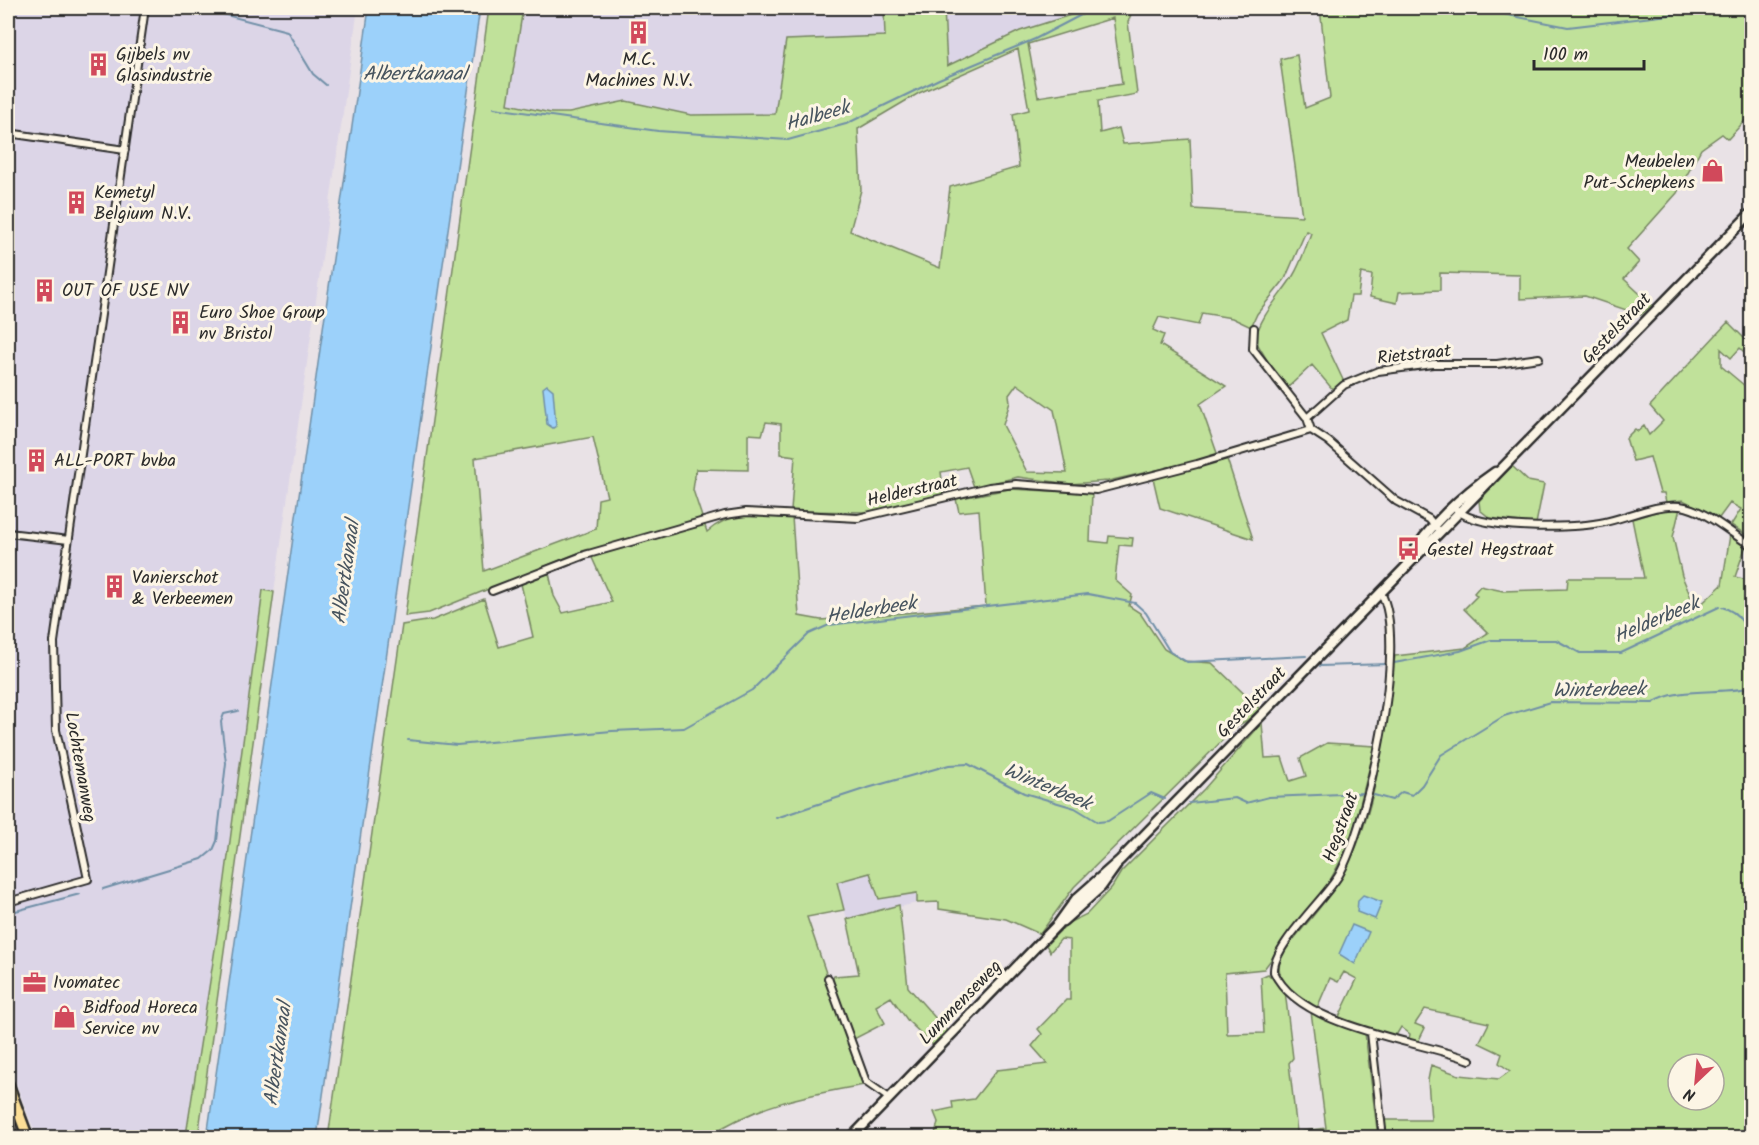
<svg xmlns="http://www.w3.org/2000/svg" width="1759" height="1145" font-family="Kalam,sans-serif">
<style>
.built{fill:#dcd5e7}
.green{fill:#c0e19a;stroke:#768662;stroke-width:1.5;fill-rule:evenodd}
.water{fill:#9cd1fa;stroke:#6f8fa7;stroke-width:1.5}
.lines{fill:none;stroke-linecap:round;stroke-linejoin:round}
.stream{stroke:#6f8fa7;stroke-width:2}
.minor-casing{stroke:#2b2b2b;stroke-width:10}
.secondary-casing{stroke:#2b2b2b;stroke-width:13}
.primary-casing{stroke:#2b2b2b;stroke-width:14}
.minor{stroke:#fcf5e5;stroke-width:6}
.secondary{stroke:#fcf5e5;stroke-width:8}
.primary{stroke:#fcde96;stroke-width:9}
.labels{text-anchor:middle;stroke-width:6;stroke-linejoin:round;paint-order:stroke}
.poi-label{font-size:18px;fill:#2b2b2b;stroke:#fcf5e5;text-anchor:start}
.street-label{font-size:18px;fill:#2b2b2b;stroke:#fcf5e5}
.water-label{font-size:20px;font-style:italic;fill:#47545f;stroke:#fcf5e5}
</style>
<rect width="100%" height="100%" fill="#e9e2e6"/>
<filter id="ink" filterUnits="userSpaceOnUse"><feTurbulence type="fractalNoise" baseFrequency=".0167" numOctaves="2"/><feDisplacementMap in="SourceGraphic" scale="12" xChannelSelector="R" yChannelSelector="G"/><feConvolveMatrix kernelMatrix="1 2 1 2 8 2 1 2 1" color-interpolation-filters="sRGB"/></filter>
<g filter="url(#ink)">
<path class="built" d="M8,8H358L274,592L263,590L220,917L186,1135L174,1138L37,1137L8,1063Z
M523,8H877V10H884L885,36L786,40L775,114L691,115L626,101L593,109L551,113L507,104Z
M944,8H1084L1077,13L1020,31L947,66Z
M871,873L900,895L917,893V903L847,919L837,882Z"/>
<path class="green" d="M489,8H523L508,104L551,113H569L626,101L691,115L775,114L786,40L885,36L884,11H877V8H944L947,66L1020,31L1077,13L1084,8H1151L1133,9L1128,22L1137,94L1098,101L1100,133L1119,128L1123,144L1190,139L1193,209L1302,216L1280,59L1297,55L1305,108L1330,98L1320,8H1751V114L1728,139L1722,134L1701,149L1677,193L1627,249L1639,262L1624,279L1652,305L1641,315L1585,296L1520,299V275L1440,273V290L1399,292L1397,303L1370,297L1372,275L1361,273L1358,296H1351L1347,320L1321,333L1344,382L1334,391L1312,365L1285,390L1255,340C1261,314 1279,298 1293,276C1301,263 1306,247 1311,233L1306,231L1285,279L1257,314L1251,327L1232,318L1202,313L1198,325L1159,317L1153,330L1164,335L1160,345L1226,386L1200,404L1218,456L1108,481L1070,484L1018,477L974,487L967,467L941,472L944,494L870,512L791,511L795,456L781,454V424L766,422L762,435L748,434V470L696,469L693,490L707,532C730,510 763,515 792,517L799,616L821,620L986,606L979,510L959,512L956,499L1009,489L1092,493L1090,541L1108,543L1109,536L1133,538L1132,546L1119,545L1115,580L1132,595L1129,606L1140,613L1164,649L1184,661L1212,663L1260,709L1246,721L1236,727L1074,887L1040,934L1006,919L939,909V902L917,903V893L879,899L870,873L837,882L844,910L807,917L864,1085C806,1095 758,1104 707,1137L328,1138L402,625L433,620L484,599L499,647L533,637L521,584L549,573L554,596L563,613L612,602L588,549L429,613L405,616ZM1113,18L1122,84L1038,97L1028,44ZM1018,49L1029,110L1013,114L1019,167L950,187L940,268L850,231L861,190L858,129L919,93ZM1017,384L1054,410L1067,473L1027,472L1003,425L1010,402L1009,395ZM593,437L607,497L598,499L596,529L484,571L475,458Z
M1728,322L1751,345V359L1740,348L1731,358L1721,349V366L1751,391V538L1731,525L1741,509L1730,503L1719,518L1683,500L1666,502L1664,493H1660L1650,457L1633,461L1626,438L1635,429L1638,431L1644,426L1649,435L1663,421L1650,406Z
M1227,459L1253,539L1160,508L1153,478Z
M1512,466L1528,481L1544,484L1536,524L1490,518L1480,510L1479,501Z
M1680,508L1673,537L1682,576L1696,609L1722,585L1730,535L1746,545L1735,577L1752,581L1751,1137H1386L1384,1120H1431L1428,1080L1431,1065L1459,1075L1499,1079L1510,1071L1499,1063L1502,1054L1479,1043L1489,1023L1425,1009L1415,1024L1425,1028L1418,1042L1409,1039L1410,1034L1401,1027L1395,1037L1338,1019L1357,979L1344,972L1338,982L1330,978L1317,1008C1293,989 1266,981 1286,948C1305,925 1328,901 1343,875C1379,809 1384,729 1395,656L1465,648L1488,633L1464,609L1477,596L1474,593L1480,586L1503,591L1567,589L1568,578H1644L1632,519L1666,509ZM1678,1064H1714V1100H1678Z
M263,590L274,592L198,1137H174L186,1135L220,917Z
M1262,723L1265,758L1282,757L1290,781L1306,776L1300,758L1327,743L1375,746L1350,843L1328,884L1264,969L1225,973L1227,1034L1264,1033L1261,977L1268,974L1285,991L1293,1058L1289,1063L1297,1132L1326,1128L1311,1011L1334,1023L1365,1033L1378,1137L934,1138L938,1122L934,1112L953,1108L952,1102L974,1099L997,1070L1048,1064L1032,1046L1042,1034L1038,1029L1066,1000H1070V940L1061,939L1050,952L1046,945L1068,923L1087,914L1112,887L1121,872L1204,789Z
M899,905L908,987L947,1031L933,1045L908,1021L891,997L876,1006L885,1023L852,1040L832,979L834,976L859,974L847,919Z"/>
<path class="water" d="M369,8H480L317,1137H207Z
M547,385L553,390L556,426L553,428L547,424L543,388Z
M1363,895L1382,902L1375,919L1357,912L1358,900Z
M1352,925L1369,932L1355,964L1339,954Z"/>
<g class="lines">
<path class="stream" d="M1473,8L1568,27L1669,15L1700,8
M1722,8L1733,10L1751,8
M153,9L211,11L287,31L313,74L326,85
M494,108L658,131L788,140L846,124L939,79L1035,39L1083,14L1088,8
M1722,607C1742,613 1746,627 1752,646
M1394,663L1460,651L1491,640H1556L1580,653H1621L1719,607
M1320,666L1388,664
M408,740L457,745L612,731L684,728L752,690L809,634L829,625L1088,594L1135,603L1146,613L1170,652L1187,662L1306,656
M1374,795L1392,800L1402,792L1412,795L1422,785L1441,755L1504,716L1550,702L1653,703C1678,686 1722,695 1752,687
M1189,803L1235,798L1246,803L1269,797L1365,793
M776,818L864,789L949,765L968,764L1024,793L1075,808L1098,822L1108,821L1151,793L1165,799
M103,889L202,859L213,850L217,841L226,763L221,722L224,714L238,711
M8,913L80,894"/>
<defs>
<path id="minor" d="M8,133L125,150
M1254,328L1253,349L1307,418L1311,430L1328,441L1396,501L1429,519L1436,527
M1307,418L1344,385L1378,371L1433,364H1497L1539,358
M1457,510C1479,530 1570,529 1600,523C1625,519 1655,503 1680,506C1705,509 1730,533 1752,546
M8,533L69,540
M492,591L585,555L725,515L746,512L858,518L989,487L1016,484L1096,490L1197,464L1311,430
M1381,593C1409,642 1367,826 1339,875C1325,899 1272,946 1274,972C1299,1028 1417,1040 1470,1060
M8,902L88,879L56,730L54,642L145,8
M828,978L866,1082L889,1098
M1371,1033L1383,1138"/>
<path id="secondary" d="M1408,561C1427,527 1463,494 1495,472
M1063,921L1101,887L1116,866
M851,1138L1058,924L1076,899L1120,860C1331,644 1541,428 1752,212"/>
<path id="primary" d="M8,1084L28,1138
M8,1124L12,1138"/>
</defs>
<use href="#minor" class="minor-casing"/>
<use href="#secondary" class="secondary-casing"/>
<use href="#primary" class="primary-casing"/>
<use href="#minor" class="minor"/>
<use href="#secondary" class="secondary"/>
<use href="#primary" class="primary"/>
</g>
</g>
<defs>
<symbol id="building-bare" viewBox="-9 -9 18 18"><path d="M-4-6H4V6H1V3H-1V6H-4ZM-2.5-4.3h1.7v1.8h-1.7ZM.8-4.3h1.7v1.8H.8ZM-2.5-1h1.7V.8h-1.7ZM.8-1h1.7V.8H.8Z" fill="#d1495b" stroke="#fcf5e5" stroke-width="2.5" paint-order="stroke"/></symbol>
<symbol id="shop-bare" viewBox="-9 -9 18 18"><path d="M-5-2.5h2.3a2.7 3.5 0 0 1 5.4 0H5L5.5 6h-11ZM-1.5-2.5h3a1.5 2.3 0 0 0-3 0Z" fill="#d1495b" stroke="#fcf5e5" stroke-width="2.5" paint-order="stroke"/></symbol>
<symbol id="bus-bare" viewBox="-9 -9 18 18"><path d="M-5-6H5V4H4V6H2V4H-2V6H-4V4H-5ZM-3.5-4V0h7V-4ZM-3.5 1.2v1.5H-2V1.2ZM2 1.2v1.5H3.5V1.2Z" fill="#d1495b" stroke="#fcf5e5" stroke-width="2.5" paint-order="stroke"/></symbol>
<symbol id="office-bare" viewBox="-9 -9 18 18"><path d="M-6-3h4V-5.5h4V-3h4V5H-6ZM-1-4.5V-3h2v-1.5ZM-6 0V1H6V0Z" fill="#d1495b" stroke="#fcf5e5" stroke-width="2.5" paint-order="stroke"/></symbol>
</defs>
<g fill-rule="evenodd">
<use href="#building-bare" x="622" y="16" width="33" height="33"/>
<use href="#building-bare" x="82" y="48" width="33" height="33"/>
<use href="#shop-bare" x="1696" y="154" width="33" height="33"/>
<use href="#building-bare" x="60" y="186" width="33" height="33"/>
<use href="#building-bare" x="28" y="274" width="33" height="33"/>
<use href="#building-bare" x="164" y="306" width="33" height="33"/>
<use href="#building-bare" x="20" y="444" width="33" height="33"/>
<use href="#bus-bare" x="1392" y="532" width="33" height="33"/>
<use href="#building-bare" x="98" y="570" width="33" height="33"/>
<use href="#office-bare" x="18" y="966" width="33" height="33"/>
<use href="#shop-bare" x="48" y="1000" width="33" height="33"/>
</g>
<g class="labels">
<g class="poi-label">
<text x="116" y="60">Gijbels nv<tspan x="116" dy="21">Glasindustrie</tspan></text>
<text x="639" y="65" text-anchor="middle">M.C.<tspan x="639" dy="21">Machines N.V.</tspan></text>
<text x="1695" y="167" text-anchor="end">Meubelen<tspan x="1695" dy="21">Put-Schepkens</tspan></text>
<text x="94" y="198">Kemetyl<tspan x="94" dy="21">Belgium N.V.</tspan></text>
<text x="62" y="296">OUT OF USE NV</text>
<text x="199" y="318">Euro Shoe Group<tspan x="199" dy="21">nv Bristol</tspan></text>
<text x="54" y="466">ALL-PORT bvba</text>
<text x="1427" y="555">Gestel Hegstraat</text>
<text x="132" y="583">Vanierschot<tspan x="132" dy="21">&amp; Verbeemen</tspan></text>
<text x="53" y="988">Ivomatec</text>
<text x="83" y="1013">Bidfood Horeca<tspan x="83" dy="21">Service nv</tspan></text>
</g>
<g class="street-label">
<text transform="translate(1616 328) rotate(-46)" y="6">Gestelstraat</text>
<text transform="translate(1414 354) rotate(-6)" y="6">Rietstraat</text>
<text transform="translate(912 490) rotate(-13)" y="6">Helderstraat</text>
<text transform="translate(1251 702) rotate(-46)" y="6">Gestelstraat</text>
<text transform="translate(81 767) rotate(80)" y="6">Lochtemanweg</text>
<text transform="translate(1340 827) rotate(-70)" y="6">Hegstraat</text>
<text transform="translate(960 1002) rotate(-46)" y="6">Lummenseweg</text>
</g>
<g class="water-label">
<text x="415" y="80">Albertkanaal</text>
<text transform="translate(817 115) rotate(-16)" y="7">Halbeek</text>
<text transform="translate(345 572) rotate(-82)" y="7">Albertkanaal</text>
<text transform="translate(871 609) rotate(-9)" y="7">Helderbeek</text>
<text transform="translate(1656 619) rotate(-23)" y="7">Helderbeek</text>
<text transform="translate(1599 689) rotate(-1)" y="7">Winterbeek</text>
<text transform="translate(1048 786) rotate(23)" y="7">Winterbeek</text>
<text transform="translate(277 1054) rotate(-82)" y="7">Albertkanaal</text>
</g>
</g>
<rect width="1759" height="1145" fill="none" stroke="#fcf5e5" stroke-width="30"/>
<rect x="15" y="15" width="1729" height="1115" fill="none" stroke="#2b2b2b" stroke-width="2" filter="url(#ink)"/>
<g transform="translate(1696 1082) rotate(206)"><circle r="28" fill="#fcf5e5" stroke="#a8a49b" stroke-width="1.5"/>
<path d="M0-4.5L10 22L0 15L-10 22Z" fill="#d1495b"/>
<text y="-9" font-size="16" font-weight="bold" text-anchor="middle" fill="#2b2b2b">N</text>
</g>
<path d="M1534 60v9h110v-9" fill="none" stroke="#2b2b2b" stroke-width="3"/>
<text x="1543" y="60" font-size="18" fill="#2b2b2b" stroke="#fcf5e5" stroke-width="4.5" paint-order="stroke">100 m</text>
</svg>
